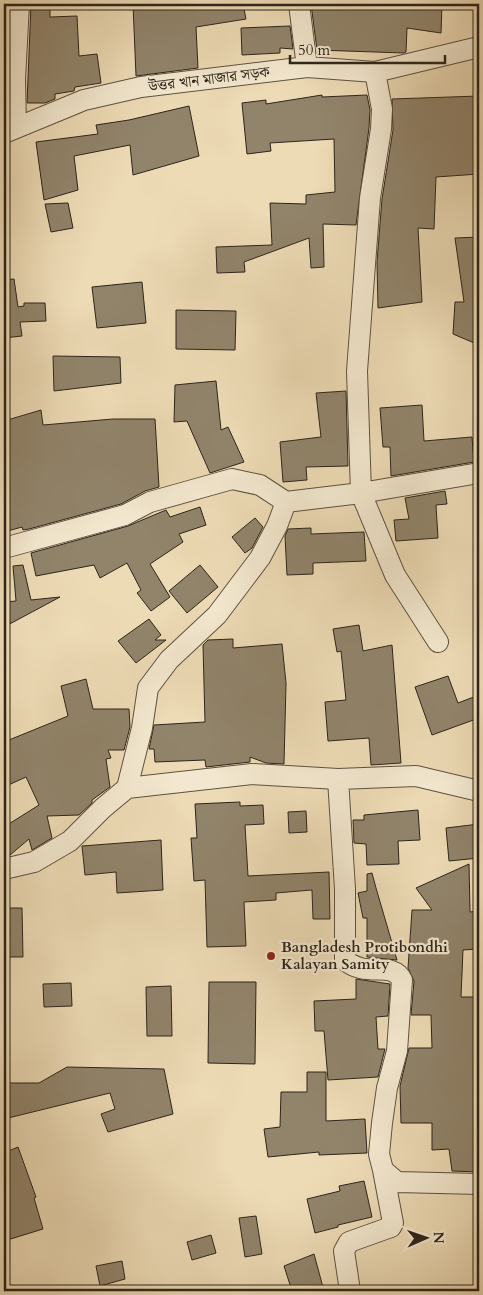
<svg xmlns="http://www.w3.org/2000/svg" width="483" height="1295" font-family="Cardo,'Noto Serif Bengali',serif">
<style>
.building{fill:#91846b;stroke:#2d251b}
.lines{fill:none;stroke-linecap:round;stroke-linejoin:round}
.minor-casing{stroke:#5d5242;stroke-width:22}
.minor{stroke:#f3e8cf;stroke-width:20}
.poi-dot{fill:#8f2418;stroke:#f3e8cf;stroke-width:2}
.labels{text-anchor:middle;stroke-width:4.5;stroke-linejoin:round;paint-order:stroke}
.street-label{font-size:15px;fill:#2d251b;stroke:#f3e8cf}
.poi-label{font-size:15px;font-weight:bold;fill:#2d251b;stroke:#f3e8cf;text-anchor:start}
</style>
<rect width="100%" height="100%" fill="#eddbb5"/>
<filter id="stains"><feTurbulence type="fractalNoise" baseFrequency=".004" numOctaves="4"/><feColorMatrix values="0 0 0 0 .2 0 0 0 0 .09 0 0 0 0 .02 0 0 0 .5 -.17"/></filter>
<radialGradient id="worn" r=".72"><stop offset=".6" stop-color="#630" stop-opacity="0"/><stop offset="1" stop-color="#630" stop-opacity=".3"/></radialGradient>
<path class="building" d="M133,4H243L246,19L196,27L198,68L136,76Z
M311,4H442L441,33L407,28L406,52L404,53L317,50Z
M31,5H50V17L77,16L79,56L97,54L101,83L75,87L74,91L55,94V99L45,103H27Z
M290,26L293,49L280,48V53L242,55L241,28Z
M322,95V97L367,95L370,110L369,128L356,225L323,224L324,267L311,268L309,238L244,262L245,272L217,273L216,247L272,245L270,203L306,204V195L335,192L334,139L270,143L271,151L247,154L242,103L266,100V104Z
M479,96V130L475,153H479V174L436,177L434,229L418,228L422,302L378,308L377,262L382,199L393,130L392,99Z
M189,106L199,156L133,175L130,145L74,156L78,190L44,200L36,142L98,134L96,125L129,120Z
M68,203L73,228L51,232L45,204Z
M479,237V345L453,334L455,302H464L455,238Z
M14,279L18,307L24,306V303H45L46,321L20,322L22,336L4,338V280Z
M142,282L146,323L97,328L92,287Z
M176,310L236,311L235,350L176,349Z
M53,356L120,357L121,383L54,391Z
M216,381L221,430L228,427L244,462L210,473L187,421L174,422L175,385Z
M346,391L348,466L306,467L307,480L283,482L280,442L321,437L316,393Z
M422,405L424,441L472,437L474,462L391,476L390,447H383L380,408Z
M41,410L43,425L113,419H155L159,487L145,491L121,504L29,529L23,530L22,527L4,532V421Z
M445,491L447,504L436,505L438,538L396,541L394,520L409,519L405,498Z
M200,507L206,525L179,534L183,542L150,564L170,597L151,611L137,593L141,590L127,563L100,578L94,565L36,576L31,553L128,526L166,510L170,517Z
M255,518L263,527L252,548L245,553L232,537Z
M311,528V534L364,532L366,561L313,563V574L287,575L285,536L288,529Z
M23,565L31,600L60,597L4,627V602L16,601L13,566Z
M200,565L218,587L187,613L169,591Z
M149,619L161,635L155,640H166L136,663L118,641Z
M359,625L363,651L392,645L401,763L371,765L369,738L328,741L325,702L346,700L341,651L337,652L333,629Z
M233,639V648L282,644L286,683L284,764L266,763L250,757V762L206,767L205,760L155,762L154,749H149L154,725L205,722L203,645L208,640Z
M448,676L458,703L479,695V718L432,735L415,687Z
M86,679L93,709H129L130,727L124,750H108L111,758L106,759L110,787L92,800V803L79,815L47,816L52,838L32,850L29,839L10,855L4,843V827L39,805L26,777L4,787V742L68,716L61,686Z
M240,802V806L263,805L264,824L245,825L248,876L329,872L330,919H313L312,890L276,893V900L244,902L246,946L207,947L205,880L194,881L191,838H197L195,804Z
M418,810L420,840L398,841L399,864L367,865L366,844L354,843L353,820H364V815Z
M306,811L307,832L289,833L288,812Z
M479,824V858L449,861L446,828Z
M161,840L163,890L117,893L116,872L85,875L82,846Z
M469,864L470,912L479,911V949L463,950L461,997H479V1172L452,1171L449,1149L432,1150V1123H401L400,1086L409,1048H432L431,1015H411L414,981L408,968L412,910H432L416,888Z
M372,873L376,888L397,960L367,957V918H363L358,893L367,891V874Z
M4,908H22L23,957H4Z
M356,979L390,984L388,1016L376,1017L378,1049H385L378,1077L328,1080L324,1031H315L314,1001L356,999Z
M209,982H256L255,1064L208,1063Z
M71,983L72,1006L44,1007L43,984Z
M171,986L172,1036H147L146,987Z
M67,1067L164,1069L173,1114L108,1132L101,1114L115,1109L110,1093L4,1119V1083H39Z
M307,1072H326V1121L365,1119L367,1153L319,1155V1152L268,1157L264,1129L280,1127L281,1092H307Z
M18,1147L36,1197L34,1198L43,1229L4,1241V1153Z
M364,1181L372,1217L338,1225V1227L315,1233L307,1199L340,1191L339,1186Z
M256,1216L262,1254L245,1257L239,1218Z
M211,1235L216,1253L192,1260L187,1242Z
M314,1254L324,1291H292L284,1266Z
M122,1261L125,1279L100,1286L96,1266Z"/>
<g class="lines">
<defs>
<path id="minor" d="M299,4L307,67
M375,72L382,109L381,129L370,198L357,371L361,493L479,473
M16,128L15,79L19,4
M4,133L84,100L141,87L307,67L375,72L479,47
M4,548L125,515L150,502L232,479L260,485L286,502
M338,779L345,889V960C366,979 392,960 402,980L397,1051L387,1088L382,1123L379,1154L383,1170L397,1182L479,1184
M127,788L142,728L148,688L169,660L217,615L260,558L277,526L286,502L361,493L395,575L438,642
M4,869L34,862L70,841L103,808L127,788L252,774L338,779L416,776L479,791
M350,1291L344,1251L349,1242L391,1227L393,1223L383,1170"/>
</defs>
<use href="#minor" class="minor-casing"/>
<use href="#minor" class="minor"/>
</g>
<circle class="poi-dot" cx="271" cy="956" r="5"/>
<g class="labels">
<g class="street-label">
<text transform="translate(209 79) rotate(-7)" y="5">উত্তর খান মাজার সড়ক</text>
</g>
<g class="poi-label">
<text x="281" y="952">Bangladesh Protibondhi<tspan x="281" dy="17">Kalayan Samity</tspan></text>
</g>
</g>
<rect width="483" height="1295" fill="none" stroke="#eddbb5" stroke-width="20"/>
<rect x="5" y="5" width="473" height="1285" fill="none" stroke="#2d251b" stroke-width="2.5"/>
<rect x="10" y="10" width="463" height="1275" fill="none" stroke="#2d251b"/>
<g transform="translate(426 1238) rotate(88)" stroke="#f3e8cf" stroke-width="4" paint-order="stroke">
<path d="M0-4L9 19L0 12L-9 19Z" fill="#2d251b"/>
<text y="-8" font-size="14" font-weight="bold" text-anchor="middle" fill="#2d251b">N</text>
</g>
<path d="M290 55v8h155v-8" fill="none" stroke="#2d251b" stroke-width="2.5"/>
<text x="298" y="55" font-size="15" fill="#2d251b" stroke="#f3e8cf" stroke-width="4" paint-order="stroke">50 m</text>
<rect width="100%" height="100%" filter="url(#stains)"/>
<rect width="100%" height="100%" fill="url(#worn)"/>
</svg>
